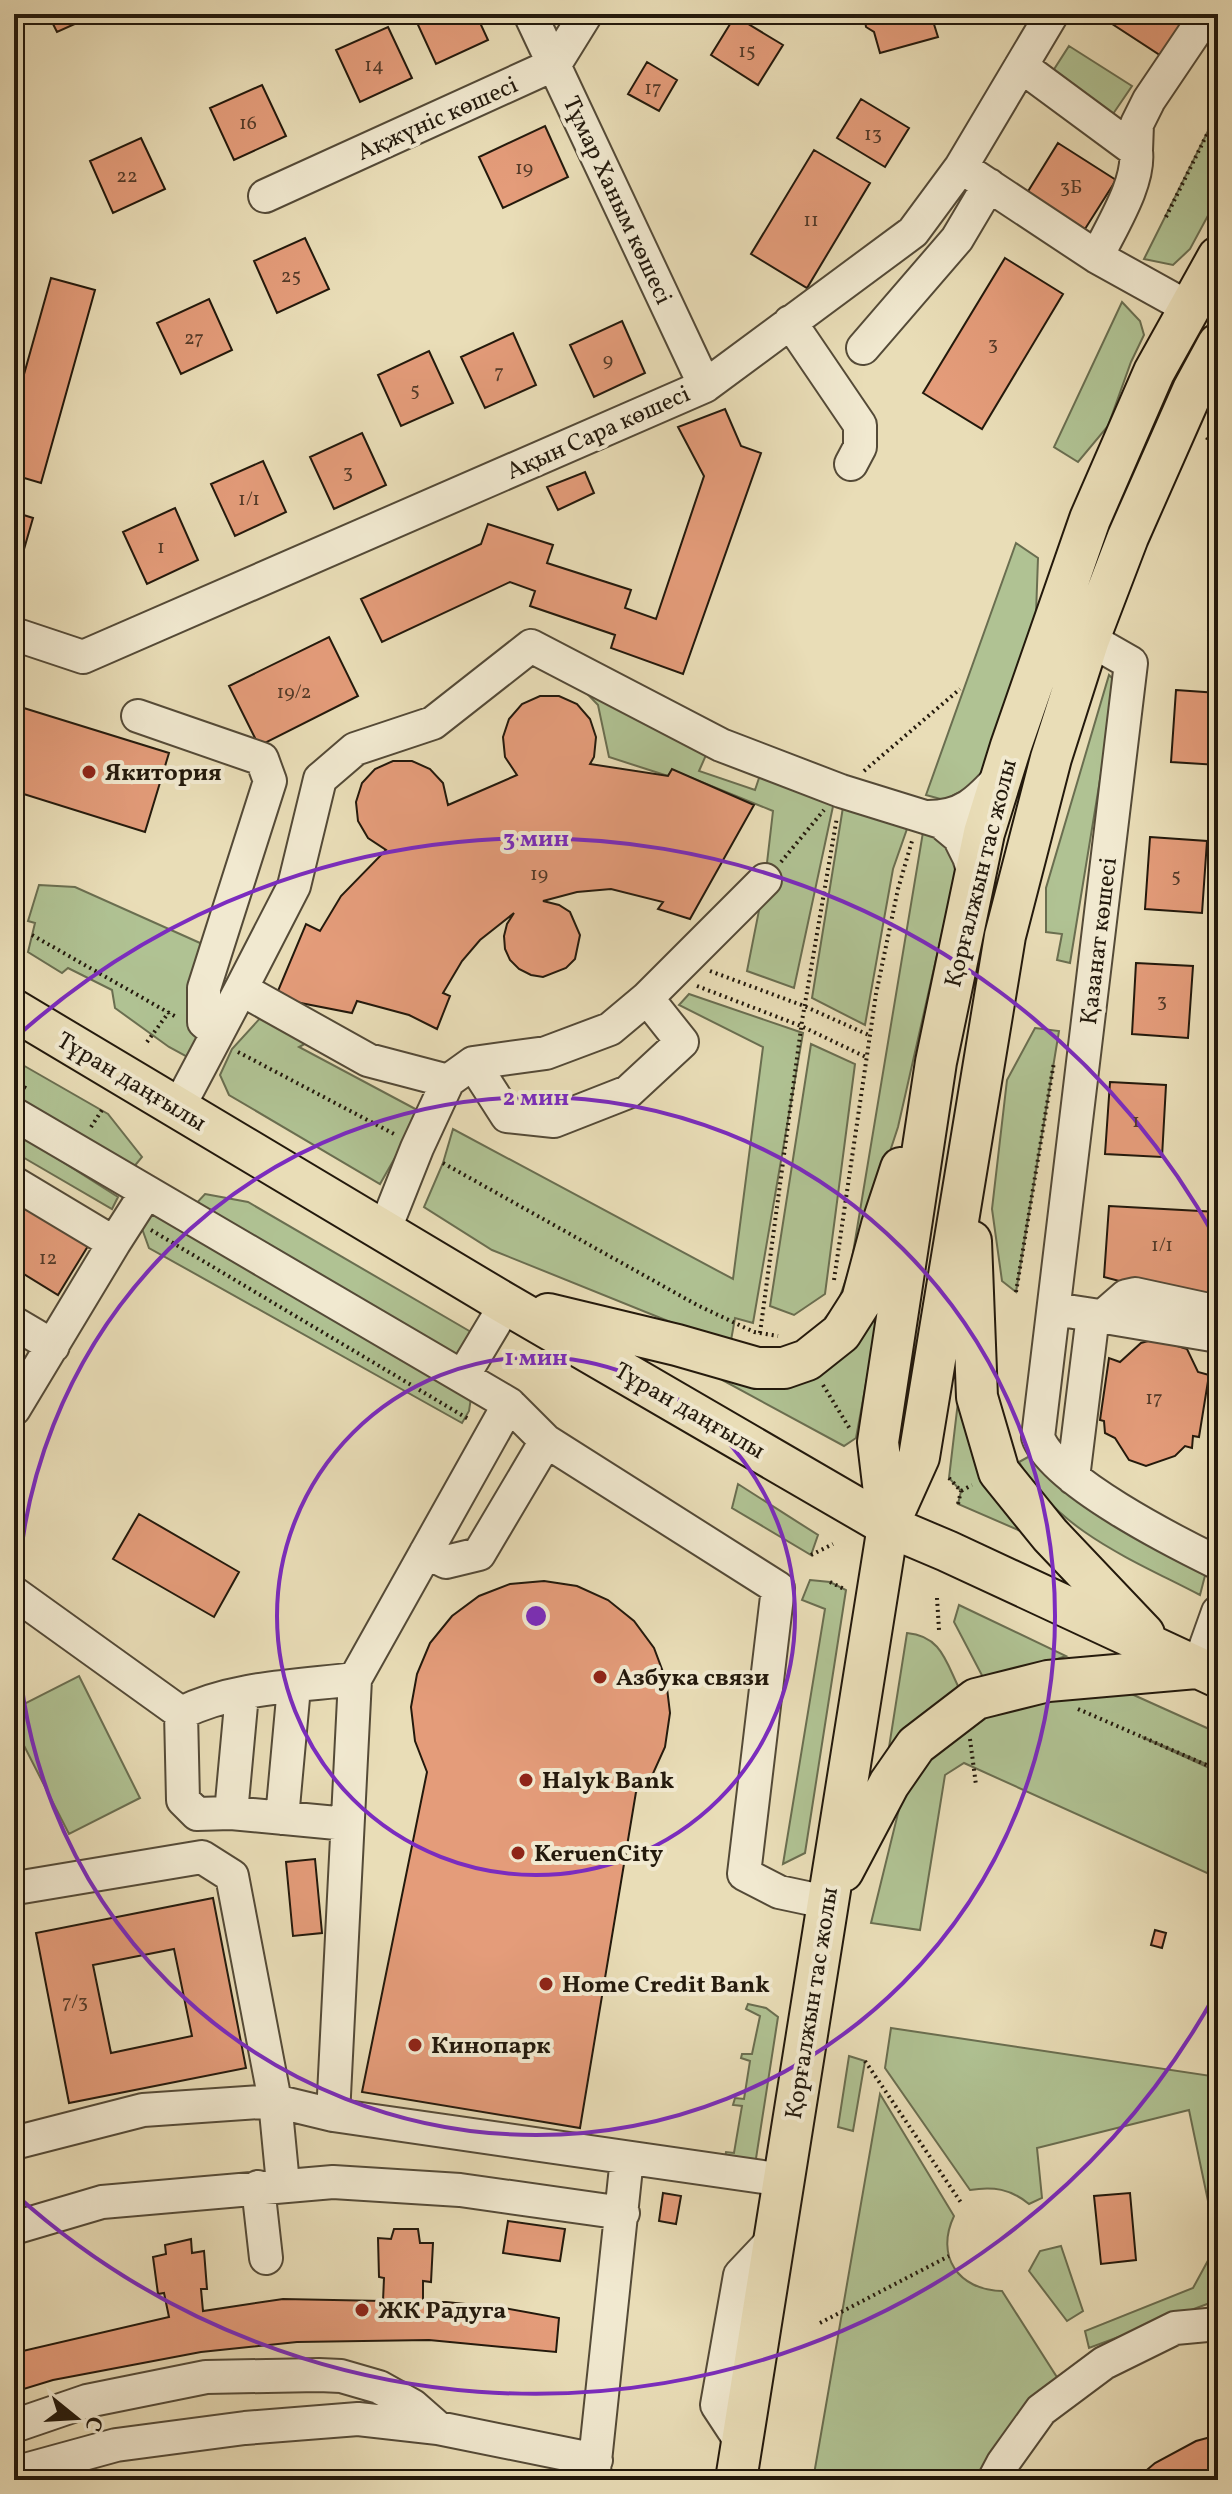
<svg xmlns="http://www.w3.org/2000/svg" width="1232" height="2494" font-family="Vollkorn,serif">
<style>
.green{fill:#b0c293;stroke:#6a6e50;stroke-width:2}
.building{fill:#e49c7a;stroke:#23190c;stroke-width:2;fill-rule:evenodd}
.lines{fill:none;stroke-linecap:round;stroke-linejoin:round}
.minor-casing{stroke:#544a37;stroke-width:36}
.major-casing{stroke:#23190c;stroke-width:44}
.path{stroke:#23190c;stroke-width:4;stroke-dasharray:2 4;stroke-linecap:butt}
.minor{stroke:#f1e9d0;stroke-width:32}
.major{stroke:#e9ddb7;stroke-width:40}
.ring{fill:none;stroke:#7b2cbf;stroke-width:4}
.poi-dot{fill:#8f2418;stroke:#f1e9d0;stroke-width:3}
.labels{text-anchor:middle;stroke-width:8;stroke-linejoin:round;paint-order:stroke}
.number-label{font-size:20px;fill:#533a28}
.street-label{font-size:24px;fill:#23190c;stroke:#f1e9d0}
.poi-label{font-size:24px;font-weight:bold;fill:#23190c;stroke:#f1e9d0;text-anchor:start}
.centre{fill:#7b2cbf;stroke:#f1e9d0;stroke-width:4}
.ring-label{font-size:24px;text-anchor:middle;font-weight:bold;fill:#7b2cbf;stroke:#f1e9d0;stroke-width:8;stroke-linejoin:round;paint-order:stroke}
</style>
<rect width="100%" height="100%" fill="#e9ddb7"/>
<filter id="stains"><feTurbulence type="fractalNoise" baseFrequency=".0025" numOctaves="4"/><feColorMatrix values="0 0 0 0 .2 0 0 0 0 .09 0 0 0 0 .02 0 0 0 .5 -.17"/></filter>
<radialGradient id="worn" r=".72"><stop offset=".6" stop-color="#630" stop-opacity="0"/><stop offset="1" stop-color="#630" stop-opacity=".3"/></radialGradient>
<path class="green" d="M1069,46L1132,86L1113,114L1051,74Z
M1218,111V197L1190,249L1173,265L1144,259Z
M1122,302L1140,321L1144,335L1131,362L1108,426L1078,462L1054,447Z
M1016,543L1038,558L1036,614L978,783L944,800L926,795Z
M1109,675L1116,682L1070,963L1057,960L1062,934L1046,932V888Z
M574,680L710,746L699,771L755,790L763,766L835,797L794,988L747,971L765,880L773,811L672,770L668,776L609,757L598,705Z
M844,801L908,826L893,869L865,1025L812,998Z
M924,826L946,844L957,867L898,1127L836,1316L826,1317L838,1302L851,1265Z
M39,885L75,887L209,947L207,1031L191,1059L169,1047L115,1008L112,990L68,968L62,973L28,952L35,923L28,921Z
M689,994L803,1033L753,1323L735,1318L730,1346L492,1250L424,1207L443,1163L453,1129L733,1279L763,1047L679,1005Z
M263,1015L312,1040L299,1047L421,1112L380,1184L229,1095L220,1075L232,1049Z
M1035,1028L1059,1031L1016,1292L1002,1281L992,1209L1007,1080Z
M811,1044L855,1064L825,1294L794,1315L770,1306Z
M14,1060L108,1114L142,1157L133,1168L14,1096Z
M14,1131L118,1197L112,1209L14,1152Z
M205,1194L248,1202L471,1332L454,1358L193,1207Z
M149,1209L471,1398L469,1411L462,1423L149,1248L140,1223Z
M883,1291L856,1438L844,1446L724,1381L817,1374Z
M962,1368L1046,1542L958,1504L961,1491L949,1478Z
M1039,1451L1208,1564L1200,1595C1133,1560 1057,1531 1019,1462Z
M738,1484L818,1535L811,1555L732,1508Z
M810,1580L830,1582L846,1590L805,1853L783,1864L825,1609L802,1600Z
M959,1605L1066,1656L986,1683L954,1622Z
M907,1633C942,1636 946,1663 960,1690L887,1760Z
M79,1676L140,1798L69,1834L14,1726V1709Z
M1127,1692L1218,1733V1769L1142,1737L1218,1772V1878L964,1763L945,1775L920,1930L871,1923L900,1805L915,1777L935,1754L987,1717L1047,1695Z
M748,2004L766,2008L778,2017L755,2165L724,2164L726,2152L734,2153L742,2106L733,2105L735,2098L744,2099L750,2061L741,2058L742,2054H752L760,2016L746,2009Z
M891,2028L1218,2077V2300L1089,2348L1085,2331L1193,2288L1217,2244L1189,2110L1037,2148L1042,2198L1029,2204C1011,2189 993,2186 970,2190L885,2068Z
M849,2056L865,2061L853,2131L838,2127Z
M880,2094L954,2216C935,2256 958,2290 1002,2291L1060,2382L979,2480H813Z
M1061,2246L1083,2311L1067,2321L1029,2271L1040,2251Z"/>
<path class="building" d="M48,14H97L57,32Z
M413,14H476L488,40L436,64Z
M936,14L933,21L938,37L880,53L874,32L866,27L864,15Z
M1106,14H1195L1166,59L1103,18Z
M735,16L783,45L758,85L711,55Z
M388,27L412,78L360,102L336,50Z
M647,62L677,80L659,111L628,94Z
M262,85L286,136L234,160L210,108Z
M861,99L909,128L885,167L837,138Z
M545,126L568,177L503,208L479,157Z
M141,138L165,189L113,213L90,161Z
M1058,143L1116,180L1085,229L1027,193Z
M814,150L870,183L807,288L751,254Z
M305,238L329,289L277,313L254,261Z
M1005,258L1063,294L982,429L923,393Z
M51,278L95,290L41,483L14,475V410Z
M209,299L232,350L181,374L157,323Z
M622,321L645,373L594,397L570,345Z
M513,333L536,385L485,408L461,357Z
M429,351L453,403L401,426L378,375Z
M725,409L741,446L761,453L683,674L611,648L615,635L530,606L535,591L510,582L382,642L361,599L481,544L488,524L553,545L547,563L631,590L625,608L656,619L704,476L678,427Z
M362,433L386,485L334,509L310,457Z
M263,461L286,512L235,536L211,484Z
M585,472L594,493L558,510L547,487Z
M175,508L198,560L147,584L123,532Z
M14,512L33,518L16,577L14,576Z
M1212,558H1218V630H1208Z
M329,637L358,696L259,746L229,686Z
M1176,690L1218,693V765L1171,762Z
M540,696H559L577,704L590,719L596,737L594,757L590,764L668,776L672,769L754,805L690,919L658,909L663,902L611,889L577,892L543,901L559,905L570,912L580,935L575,959L566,968L543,977L531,975L519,969L510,960L505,949L504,936L507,924L514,913L480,940L462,961L443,993L450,996L437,1029L409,1015L357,1001L352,1013L275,998L306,924L320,931L341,896L386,850L368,838L358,821L356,802L362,783L375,769L393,761H412L430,769L443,783L448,805L517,775L505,757L503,737L509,719L522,704Z
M14,705L169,753L145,832L14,791Z
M1150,837L1207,841L1202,913L1145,909Z
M1136,963L1193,966L1188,1038L1132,1034Z
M1110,1082L1166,1085L1162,1157L1105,1154Z
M14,1201L88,1246L58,1295L14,1268Z
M1109,1206L1218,1212V1307L1104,1277Z
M1155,1339L1187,1349L1198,1372L1209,1375L1199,1437L1193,1436L1192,1448L1185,1446L1175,1456L1146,1466L1129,1460L1115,1438L1105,1433L1104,1421L1100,1420L1109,1358L1120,1362L1141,1343Z
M139,1514L239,1572L214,1617L113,1559Z
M544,1581L577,1586L608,1600L634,1621L654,1648L666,1680L670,1713L665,1747L651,1778L636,1792L580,2128L362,2092L427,1772L415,1741L411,1707L417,1674L430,1643L452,1616L479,1596L510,1584Z
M315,1859L322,1933L293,1936L286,1862Z
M213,1898L246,2068L69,2103L36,1933ZM174,1949L192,2036L111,2053L93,1965Z
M1155,1930L1166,1933L1162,1948L1151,1945Z
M663,2193L681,2196L676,2224L659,2221Z
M1130,2193L1136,2260L1101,2264L1094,2196Z
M508,2221L565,2229L560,2261L503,2253Z
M394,2229H418L420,2243H433L431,2282L423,2281V2302H446L504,2308L559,2318L556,2352L429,2340L297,2342L201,2352L53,2380L14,2392V2353L169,2317L164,2293L158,2294L153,2257L166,2254L165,2245L191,2239L192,2253L204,2251L207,2289H201L203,2311L283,2299L383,2301L384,2278L379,2277L378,2238L391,2239Z
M1218,2435V2480H1135L1155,2463L1196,2441Z"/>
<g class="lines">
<defs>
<path id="minor" d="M530,14L705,386
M1021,66L1136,151C1140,183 1111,227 1097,257
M1136,151L1137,124L1149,100L1207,14
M961,167L1097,257L1189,308
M265,196L555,64L586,14
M790,322L860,425V447L851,464
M863,348L957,239L989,185
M14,634L83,657L705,386L913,232L961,167L1052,14
M1089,639L1131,663L1038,1437C1052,1480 1177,1543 1218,1563
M138,716L262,759L270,781L204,988V1022L217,1033
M925,817C962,818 978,802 1002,775
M241,989L294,886L320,779L355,749L433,723L531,646L721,745L841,791L941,822L959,837L969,857L975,877
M473,1063L546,1053L610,1029L647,998
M178,1108L241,989L368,1060L448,1081
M14,1114L509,1404L546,1441L778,1588L744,1874L779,1892L826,1902
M14,1183L114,1243L14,1409
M384,1231L417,1148L448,1081L473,1063L507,1116L554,1121L628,1092L682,1042L647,998L765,880
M114,1243L146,1193
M1054,1309L1093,1315L1073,1478
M1093,1315L1218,1336
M1103,1316L1126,1296L1135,1294L1218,1312
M14,1323L53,1346
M463,1376L506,1304
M509,1404L355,1679L333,2115L784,2180
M426,1552L446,1562L479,1554L546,1441
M14,1593L181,1713C233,1687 298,1686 355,1679
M1198,1668L1218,1612
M181,1713L183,1800L197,1814L231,1813L347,1824
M231,1813L242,1694
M282,1818L294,1687
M22,1887L202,1857L232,1876L275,2101L333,2115
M14,2143L143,2110L275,2101L283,2184
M258,2187L266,2258
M14,2228L102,2202L333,2182L460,2190L623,2213
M14,2426L87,2401L206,2377L319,2375L341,2376L379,2387L413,2406L438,2428
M742,2443L717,2405L740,2275L775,2238
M14,2473L116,2445L245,2428L358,2419L438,2428L596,2460
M593,2480L627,2158
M994,2480L1003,2463L1041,2410L1104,2363L1175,2328L1218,2324"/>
<path id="major" d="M14,1010L506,1304L888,1526L947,1551L1218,1677
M971,1241L977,1397L999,1472L1050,1535L1144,1634
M548,1314L677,1345L757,1368H784L807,1360L841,1333L862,1300L882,1225L901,1168
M888,1526L878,1442L936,1062L984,833L1011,746L1090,519L1154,372L1218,257
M843,1871L889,1784L916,1745L976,1699L1048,1681L1196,1668
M736,2480L888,1526L919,1457L1005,936L1051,758L1089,639L1128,537L1193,390L1218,344"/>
</defs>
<use href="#minor" class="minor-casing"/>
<use href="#major" class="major-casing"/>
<path class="path" d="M1166,217L1218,112
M1207,440L1218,417
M864,771L960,689
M781,862L824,810
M32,935L178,1018
M710,971L804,1006L871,1036
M697,986L801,1026L868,1058
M147,1042L169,1012
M238,1052L396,1135
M14,1081L29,1090
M91,1127L102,1110
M443,1163L697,1305L754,1332L778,1336
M151,1230L470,1420
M834,1280L876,994L898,889L912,841
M1016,1292L1054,1062
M760,1333L802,1021L837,817
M823,1385L850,1429
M949,1478L961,1491L972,1485
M958,1504L961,1491
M811,1555L833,1544
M830,1582L846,1590
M937,1598L939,1630
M1078,1709L1218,1770
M970,1739L976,1785
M865,2061L962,2204
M820,2323L949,2256"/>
<use href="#minor" class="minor"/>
<use href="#major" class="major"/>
</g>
<g class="ring">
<circle cx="536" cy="1616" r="259"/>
<circle cx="536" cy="1616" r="519"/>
<path d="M1216 1993A778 778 0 0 1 15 2194M15 1038A778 778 0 0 1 1216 1239"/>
</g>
<g class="poi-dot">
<circle cx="89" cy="772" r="8"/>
<circle cx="600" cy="1677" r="8"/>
<circle cx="526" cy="1780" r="8"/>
<circle cx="518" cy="1853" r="8"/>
<circle cx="546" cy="1984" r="8"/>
<circle cx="415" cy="2045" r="8"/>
<circle cx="362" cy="2310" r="8"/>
</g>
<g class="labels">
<g class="number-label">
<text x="747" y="57">15</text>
<text x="374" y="71">14</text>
<text x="653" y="94">17</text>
<text x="248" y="129">16</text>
<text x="873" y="140">13</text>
<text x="524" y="174">19</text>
<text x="127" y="182">22</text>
<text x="1071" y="193">3Б</text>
<text x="811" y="226">11</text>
<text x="291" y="282">25</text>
<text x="194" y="344">27</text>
<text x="993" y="350">3</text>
<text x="608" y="366">9</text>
<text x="499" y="378">7</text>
<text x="415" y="396">5</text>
<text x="348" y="478">3</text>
<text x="249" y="505">1/1</text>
<text x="161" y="553">1</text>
<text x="294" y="698">19/2</text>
<text x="539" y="880">19</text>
<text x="1176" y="882">5</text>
<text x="1162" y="1007">3</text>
<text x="1136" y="1127">1</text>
<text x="1162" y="1251">1/1</text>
<text x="48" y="1264">12</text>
<text x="1154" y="1404">17</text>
<text x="75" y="2008">7/3</text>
</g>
<g class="street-label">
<text transform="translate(437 118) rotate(-24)" y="8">Ақжүніс көшесі</text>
<text transform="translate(618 200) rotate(65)" y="8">Тұмар Ханым көшесі</text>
<text transform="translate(598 432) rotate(-24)" y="8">Ақын Сара көшесі</text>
<text transform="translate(980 873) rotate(-76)" y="8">Қорғалжын тас жолы</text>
<text transform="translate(1098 941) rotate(-83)" y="8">Қазанат көшесі</text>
<text transform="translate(132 1081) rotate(31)" y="8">Тұран даңғылы</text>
<text transform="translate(690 1410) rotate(30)" y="8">Тұран даңғылы</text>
<text transform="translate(811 2003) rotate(-81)" y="8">Қорғалжын тас жолы</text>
</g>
<g class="poi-label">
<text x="105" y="780">Якитория</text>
<text x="616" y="1685">Азбука связи</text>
<text x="542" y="1788">Halyk Bank</text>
<text x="534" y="1861">KeruenCity</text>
<text x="562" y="1992">Home Credit Bank</text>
<text x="431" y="2053">Кинопарк</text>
<text x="378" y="2318">ЖК Радуга</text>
</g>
</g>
<circle cx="536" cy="1616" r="12" class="centre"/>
<g class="ring-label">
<text x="536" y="846">3 мин</text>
<text x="536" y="1105">2 мин</text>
<text x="536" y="1365">1 мин</text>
</g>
<rect width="1232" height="2494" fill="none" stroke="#e9ddb7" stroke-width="48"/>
<rect x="16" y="16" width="1200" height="2462" fill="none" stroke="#23190c" stroke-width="4"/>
<rect x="24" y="24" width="1184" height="2446" fill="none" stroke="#23190c" stroke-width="2"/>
<g transform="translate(76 2418) rotate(108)" stroke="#f1e9d0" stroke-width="6" paint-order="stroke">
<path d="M0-6L14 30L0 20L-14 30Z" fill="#23190c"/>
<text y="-12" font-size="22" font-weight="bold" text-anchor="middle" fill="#23190c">С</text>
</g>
<rect width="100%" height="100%" filter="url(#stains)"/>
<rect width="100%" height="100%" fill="url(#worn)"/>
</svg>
